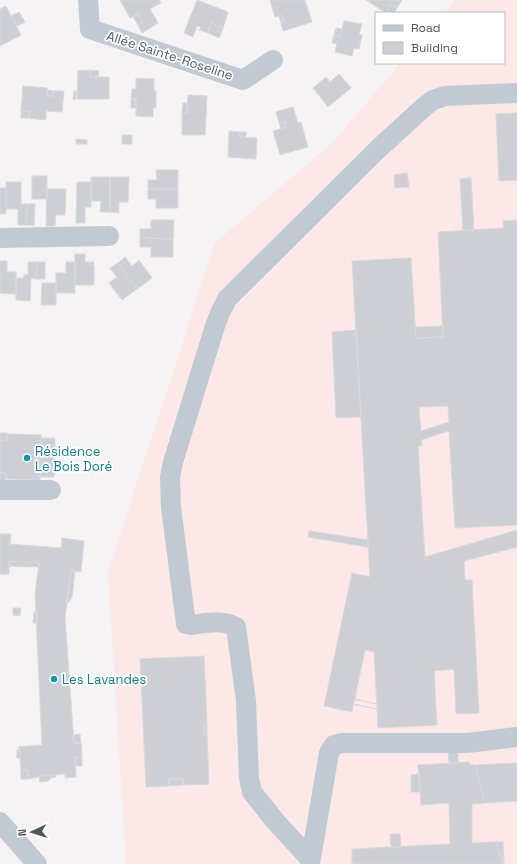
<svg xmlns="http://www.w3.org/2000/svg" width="517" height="864" font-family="'Space Grotesk',sans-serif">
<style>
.medical{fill:#fce8e6}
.building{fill:#cdcfd5;stroke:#d7d9de;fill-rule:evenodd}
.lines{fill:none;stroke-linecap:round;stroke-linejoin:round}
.minor{stroke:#c1cad2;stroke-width:20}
.culture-dot{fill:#0f9aa8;stroke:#fff;stroke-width:1.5}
.labels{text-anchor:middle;stroke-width:3.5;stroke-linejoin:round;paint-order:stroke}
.street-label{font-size:13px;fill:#4a5661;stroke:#fff}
.culture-label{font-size:13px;fill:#0d838f;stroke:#fff;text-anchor:start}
</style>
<rect width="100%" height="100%" fill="#f5f3f3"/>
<path class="medical" d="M456,0H517V864H126L108,572L215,243L331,144L401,63H504V13H444Z"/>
<path class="building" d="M120,0H159L161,3L150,9L158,23L142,33L138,25L143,22L138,14L130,18Z
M197,0L228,12L223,28L211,23L208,33L199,30L201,27L197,26L193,37L184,33Z
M270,0H305L312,22L283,31L281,23L284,22L282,15L275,17Z
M366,0H402L397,8L391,4L386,13Z
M391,4L397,8L394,13H386Z
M6,6L21,35L0,46V9Z
M19,12L25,22L17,26L11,16Z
M138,14L143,22L138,25L133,17Z
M282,15L284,22L281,23L279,16Z
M344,21L362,24L359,34L362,35L359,49L354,48L352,56L335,52L337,44L332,43L334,35L340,37Z
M211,23L223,28L219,38L208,33Z
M336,28L342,29L340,37L334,35Z
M90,70V77H109V99H77L78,71Z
M90,70L99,71L98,77H90Z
M339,74L351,88L328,107L313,88L320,82L325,86Z
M326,77L330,82L325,86L320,82Z
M136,78L154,79V91H156V108H153V117L136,116V99H131L132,89H136Z
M23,86L47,88V96H53V91H64L62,112L46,111V120L29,118L30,111H21Z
M47,90L53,91V96H47Z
M74,91H76V99L73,100Z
M188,95L207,96L205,135H182V112L187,113Z
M131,99H136V108H131Z
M183,103H188L187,113L182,112Z
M293,107L298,123L301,122L308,147L280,155L273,131L286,127L285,121L279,123L276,112Z
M21,111H30L29,118H21Z
M517,113V180L499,181L496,114Z
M285,121L286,127L281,129L279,123Z
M229,131L240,132L239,137L257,138L256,159L228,157Z
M240,132H246V137H239Z
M122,135H132V144H122Z
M76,139L87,140V144H76Z
M156,170H178V189H148V180H157Z
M407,173L409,187L395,188L394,175Z
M32,176H47V199H32Z
M91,177H110V212H100L101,201H91Z
M110,177H129L128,202H119V213L110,212Z
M471,178L474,230L463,231L460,179Z
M6,182H21V204H27L26,225H18V209H6Z
M77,182H91V207H85V223H76Z
M0,188H6V214H0Z
M47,189H66L65,215H56L55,226H46Z
M148,189H178V208H156V199H148Z
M27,204H35L34,225H26Z
M151,220H174L173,239L140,238V229H151Z
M517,220V525L455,528L449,431L421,440L422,446H418L425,557L517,530V547L464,561L465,580H472L479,713L456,714L454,669L434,671L437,725L378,728L374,652L365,650L352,712L324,706L352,573L370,577L352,261L411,258L416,338L443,337L438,232L504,228L503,221ZM448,406L449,422L421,431L419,407Z
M140,238L173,239V257H151V247H140Z
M75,254H85V262H89V265H94V285H75Z
M125,257L132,266L139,260L152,278L137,289L118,263Z
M0,261H7V272H16V294L0,293Z
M28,262H37L36,279L31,278L30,301L16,300V278H24V275H28Z
M37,262H45V279H36Z
M66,262H75V293H56V273H66Z
M89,262H94V265H89Z
M118,263L137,289L122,300L109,283L117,277L110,268Z
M42,283H56V305H41Z
M443,326V337L416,338L415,327Z
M356,330L361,417L336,418L332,332Z
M0,433H7V440H0Z
M7,434L41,435V445H55L54,470H40V480L7,479L6,473H0V440H7Z
M41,438H55V445H41Z
M40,470H54V477H40Z
M0,473H6V481H0Z
M309,531L368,540V547L308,537Z
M0,534H11L10,544L61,548L62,538L84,541L81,572L71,571L65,618L74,743H81L82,757L75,758L76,777L65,778V774L39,776V777L28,779V770H21L19,747L42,745L35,594L39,563L9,561V574H0Z
M9,561L39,563V567L9,566Z
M71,571H75L72,598L66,605Z
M13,608H21L20,616L13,615Z
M34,612L37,613V623H33Z
M204,656L207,723H204V735L207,734L209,784L183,785V779H169V786L146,787L140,659Z
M354,699L377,704V709L353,704Z
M354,699L377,704V709L353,704Z
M204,723H207V734L204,735Z
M80,734L81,743H74L73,735Z
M20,749V758H17V750Z
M448,749H458V763H449Z
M82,757V766H75V758Z
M469,762V765H475L485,803L472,804V843L496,842L503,864H352V849L450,844L449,803L421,805L418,765Z
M517,763V801L485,803L475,765Z
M21,770H28V779H21Z
M419,774L420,792H411V775Z
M56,775V777L51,778L48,781L40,782L39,776Z
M169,779H183V785L169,786Z
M390,834H400L401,848L391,847Z
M496,842H503L504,864H503Z"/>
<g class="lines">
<path class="minor" d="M88,0L90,29L243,80L273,60
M0,238L109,236
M0,490H51
M0,822L37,864
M310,859L276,822L252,792L249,778L246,701L236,627C221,619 206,623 191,625L186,624L171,507L170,477L173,462L215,326L220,313L227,299L377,150L424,107L433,100L445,96L517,93
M310,864L329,753L334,745L342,743H467L517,737"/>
</g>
<g class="culture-dot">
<circle cx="27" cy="458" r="4"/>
<circle cx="54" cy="679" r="4"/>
</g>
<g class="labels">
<g class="street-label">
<text transform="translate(170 55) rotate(18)" y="5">Allée Sainte-Roseline</text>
</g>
<g class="culture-label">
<text x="35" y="456">Résidence<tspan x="35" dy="15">Le Bois Doré</tspan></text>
<text x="62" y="684">Les Lavandes</text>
</g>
</g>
<rect x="375" y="12" width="130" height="52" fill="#ffffff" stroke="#b7bbc0"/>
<rect x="383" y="25" width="20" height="6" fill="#c1cad2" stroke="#b7bbc0"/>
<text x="411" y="32" font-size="12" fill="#4a5661">Road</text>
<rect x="383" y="42" width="20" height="12" fill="#cdcfd5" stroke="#b7bbc0"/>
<text x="411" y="52" font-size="12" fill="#4a5661">Building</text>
<g transform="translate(32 832) rotate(266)" stroke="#ffffff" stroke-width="3" paint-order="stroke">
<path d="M0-3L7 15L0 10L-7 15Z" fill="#4a5661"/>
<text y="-6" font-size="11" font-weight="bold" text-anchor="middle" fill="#4a5661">N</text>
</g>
</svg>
